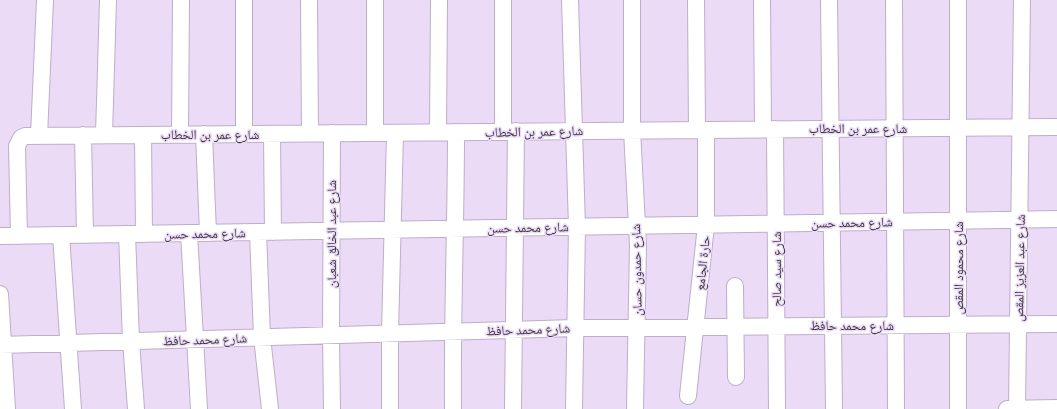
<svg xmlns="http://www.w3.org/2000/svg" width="1057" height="409" font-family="'Public Sans','Noto Naskh Arabic',sans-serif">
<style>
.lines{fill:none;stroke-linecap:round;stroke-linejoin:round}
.street-casing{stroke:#beaec8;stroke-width:18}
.street{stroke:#fff;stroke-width:16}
.labels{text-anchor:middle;stroke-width:3;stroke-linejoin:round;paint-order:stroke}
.street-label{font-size:13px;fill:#3f3843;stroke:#ebdbf6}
</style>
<rect width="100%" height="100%" fill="#ebdbf6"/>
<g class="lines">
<defs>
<path id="street" d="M309,0L310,133
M375,0V133
M503,0V131
M570,0L577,227L574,409
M632,0V130L638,245L635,409
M696,0L697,130
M762,0L763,129
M829,0L834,409
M894,0L896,409
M958,0V409
M775,129L777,409
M438,132L439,0
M332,133L331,335L332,409
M180,134L181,0
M204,134L208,233
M244,134V0
M272,134L273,232
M83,135L85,235
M104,135L108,0
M143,135L144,234
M39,136L45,0
M258,232L262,337L270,409
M189,233L199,409
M127,234L131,341L136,409
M61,235L73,409
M0,236L1057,219
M19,236L17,146L21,138L25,136L1057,127
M735,286L736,377
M0,294L7,409
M0,345L575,328L1057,324
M688,396L706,225V130
M390,409V333L395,133
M453,409C452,317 456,224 456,132
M513,409L516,131
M1007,409L1057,408
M1017,409L1022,0"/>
</defs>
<use href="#street" class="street-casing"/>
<use href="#street" class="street"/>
</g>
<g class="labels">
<g class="street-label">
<text x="858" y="133">شارع عمر بن الخطاب</text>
<text transform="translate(534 131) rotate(-1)" y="5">شارع عمر بن الخطاب</text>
<text x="210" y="139">شارع عمر بن الخطاب</text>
<text transform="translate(852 222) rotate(-1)" y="5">شارع محمد حسن</text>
<text transform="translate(528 227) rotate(-1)" y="5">شارع محمد حسن</text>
<text transform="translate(205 233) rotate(-1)" y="5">شارع محمد حسن</text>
<text transform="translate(331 234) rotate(-90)" y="5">شارع عبد الخالق شعبان</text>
<text transform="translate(702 263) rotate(-84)" y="5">حارة الجامع</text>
<text transform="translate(958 268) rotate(-90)" y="5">شارع محمود المقص</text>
<text transform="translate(1019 268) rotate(-89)" y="5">شارع عبد العزيز المقص</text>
<text transform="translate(776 269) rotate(-90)" y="5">شارع سيد صالح</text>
<text transform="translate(636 270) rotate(-91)" y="5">شارع حمدون حسان</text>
<text x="852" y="330">شارع محمد حافظ</text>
<text transform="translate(528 329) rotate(-2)" y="5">شارع محمد حافظ</text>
<text transform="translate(205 339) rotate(-2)" y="5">شارع محمد حافظ</text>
</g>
</g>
</svg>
